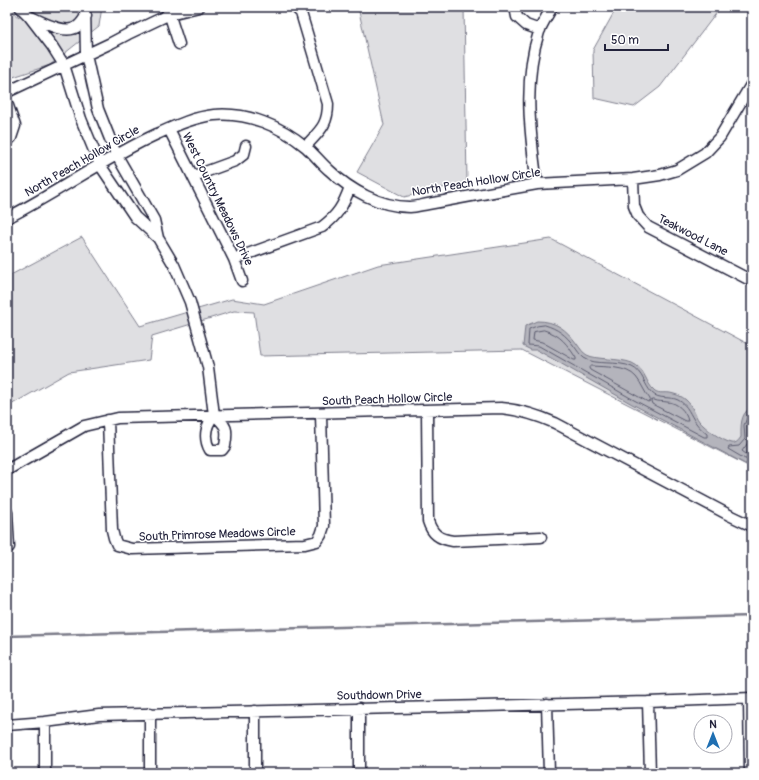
<svg xmlns="http://www.w3.org/2000/svg" width="759" height="780" font-family="Pangolin,sans-serif">
<style>
.green{fill:#dfdfe2;stroke:#80808e}
.water{fill:#b4b4bc;stroke:#7a7a88}
.lines{fill:none;stroke-linecap:round;stroke-linejoin:round}
.shore{stroke:#5c5c6f;stroke-width:1}
.stream{stroke:#7a7a88;stroke-width:2.5}
.minor-casing{stroke:#22223b;stroke-width:13}
.minor{stroke:#fff;stroke-width:10}
.labels{text-anchor:middle;stroke-width:3;stroke-linejoin:round;paint-order:stroke}
.street-label{font-size:12px;fill:#22223b;stroke:#fff}
</style>
<rect width="100%" height="100%" fill="#fff"/>
<filter id="ink" filterUnits="userSpaceOnUse"><feTurbulence type="fractalNoise" baseFrequency=".025" numOctaves="2"/><feDisplacementMap in="SourceGraphic" scale="8" xChannelSelector="R" yChannelSelector="G"/><feConvolveMatrix kernelMatrix="1 2 1 2 8 2 1 2 1" color-interpolation-filters="sRGB"/></filter>
<g filter="url(#ink)">
<path class="green" d="M7,7L19,17V7H102L99,26L50,65L7,79Z
M358,7H464L467,182L404,197L357,172L384,125Z
M617,7H721L660,87L634,107L594,98L593,50Z
M82,237L140,326L232,299L264,304L378,265L551,239L752,346V468L522,350L260,356L254,312L234,311L152,336L149,360L69,372L7,407V277Z"/>
<path class="water" d="M537,321C556,321 566,329 577,344C580,348 583,353 587,355C596,360 620,358 632,363C646,369 645,383 655,391C660,394 664,392 670,393C675,394 682,396 686,400C693,406 694,414 699,421C705,428 722,441 732,443C736,444 739,440 741,437C741,426 740,415 750,408L752,409V463L745,464L632,404L537,350H531L523,346L525,326Z"/>
<g class="lines">
<path class="shore" d="M545,325C558,329 566,335 574,346C577,350 580,355 584,358C595,366 618,360 632,367C643,372 644,385 652,393C659,400 670,396 678,400C688,405 690,415 696,423C699,427 703,431 707,434V437H704L634,400L539,346L528,345L529,329L537,326Z
M544,330C561,335 567,344 576,358V360H574L542,342L533,340L534,332Z
M591,366C604,367 627,366 636,377C642,384 644,392 650,399V401L648,402L590,370L589,368Z
M654,400C659,402 662,401 667,402C677,402 686,411 688,421H685L652,404L651,401Z
M752,412L749,414L744,425L745,439L739,446L729,447L728,449L745,459H752
M752,421L750,426V440L742,451L746,454H752"/>
<path class="stream" d="M7,636L752,616"/>
<defs>
<path id="minor" d="M20,7L29,16L52,46L64,65L81,119L100,165L135,217L158,238L174,265L190,302L208,367L214,415C206,425 203,438 210,450H222L225,446C228,429 227,426 214,415
M85,7L86,55L98,109L116,154L154,220L158,238
M167,7L179,44
M295,7L301,13L328,104C328,126 319,131 306,146
M515,7L517,17L526,25L540,30
M31,17C42,22 67,36 78,26C81,24 84,19 86,16
M7,92L111,43L128,34L170,14L199,7
M7,103L15,126L11,138L7,140
M169,129L234,259L242,281
M194,176L235,161L244,154L246,146
M633,179L634,206L638,216L648,227L752,281
M537,184C530,134 523,80 539,32C542,23 548,15 552,7
M7,218C58,192 105,158 157,134C175,126 194,117 214,115C247,112 281,126 306,147C314,154 321,163 329,170C350,190 380,207 410,207C416,207 422,205 428,204L537,184L633,179L660,175L677,170L705,153L720,137L752,83
M234,259L322,227C338,215 343,206 350,187
M427,410L428,521C432,534 439,539 453,541L541,537
M108,420L112,530L114,538L117,545L132,549L305,544L317,541L321,535L324,526L321,414
M7,470L84,426L118,418L501,408C520,410 537,415 555,423L731,516L752,526
M7,512L9,547
M749,698L750,773
M648,702L650,773
M547,704L549,773
M359,708V773
M150,713V773
M45,722V773
M7,725L45,722L99,715L648,702L752,698
M255,773V711"/>
</defs>
<use href="#minor" class="minor-casing"/>
<use href="#minor" class="minor"/>
</g>
</g>
<g class="labels">
<g class="street-label">
<text transform="translate(82 161) rotate(-30)" y="4">North Peach Hollow Circle</text>
<text transform="translate(476 182) rotate(-9)" y="4">North Peach Hollow Circle</text>
<text transform="translate(218 199) rotate(64)" y="4">West Country Meadows Drive</text>
<text transform="translate(693 235) rotate(27)" y="4">Teakwood Lane</text>
<text transform="translate(387 399) rotate(-2)" y="4">South Peach Hollow Circle</text>
<text transform="translate(217 534) rotate(-2)" y="4">South Primrose Meadows Circle</text>
<text transform="translate(379 695) rotate(-1)" y="4">Southdown Drive</text>
</g>
</g>
<rect width="759" height="780" fill="none" stroke="#fff" stroke-width="24"/>
<rect x="12" y="12" width="735" height="756" fill="none" stroke="#22223b" stroke-width="1.5" filter="url(#ink)"/>
<g transform="translate(713 734)"><circle r="19" fill="#ffffff" stroke="#a7a7b1"/>
<path d="M0-3L7 15L0 10L-7 15Z" fill="#1f6fb2"/>
<text y="-6" font-size="11" font-weight="bold" text-anchor="middle" fill="#22223b">N</text>
</g>
<path d="M605 44v6h63v-6" fill="none" stroke="#22223b" stroke-width="2"/>
<text x="611" y="44" font-size="12" fill="#22223b" stroke="#ffffff" stroke-width="3" paint-order="stroke">50 m</text>
</svg>
